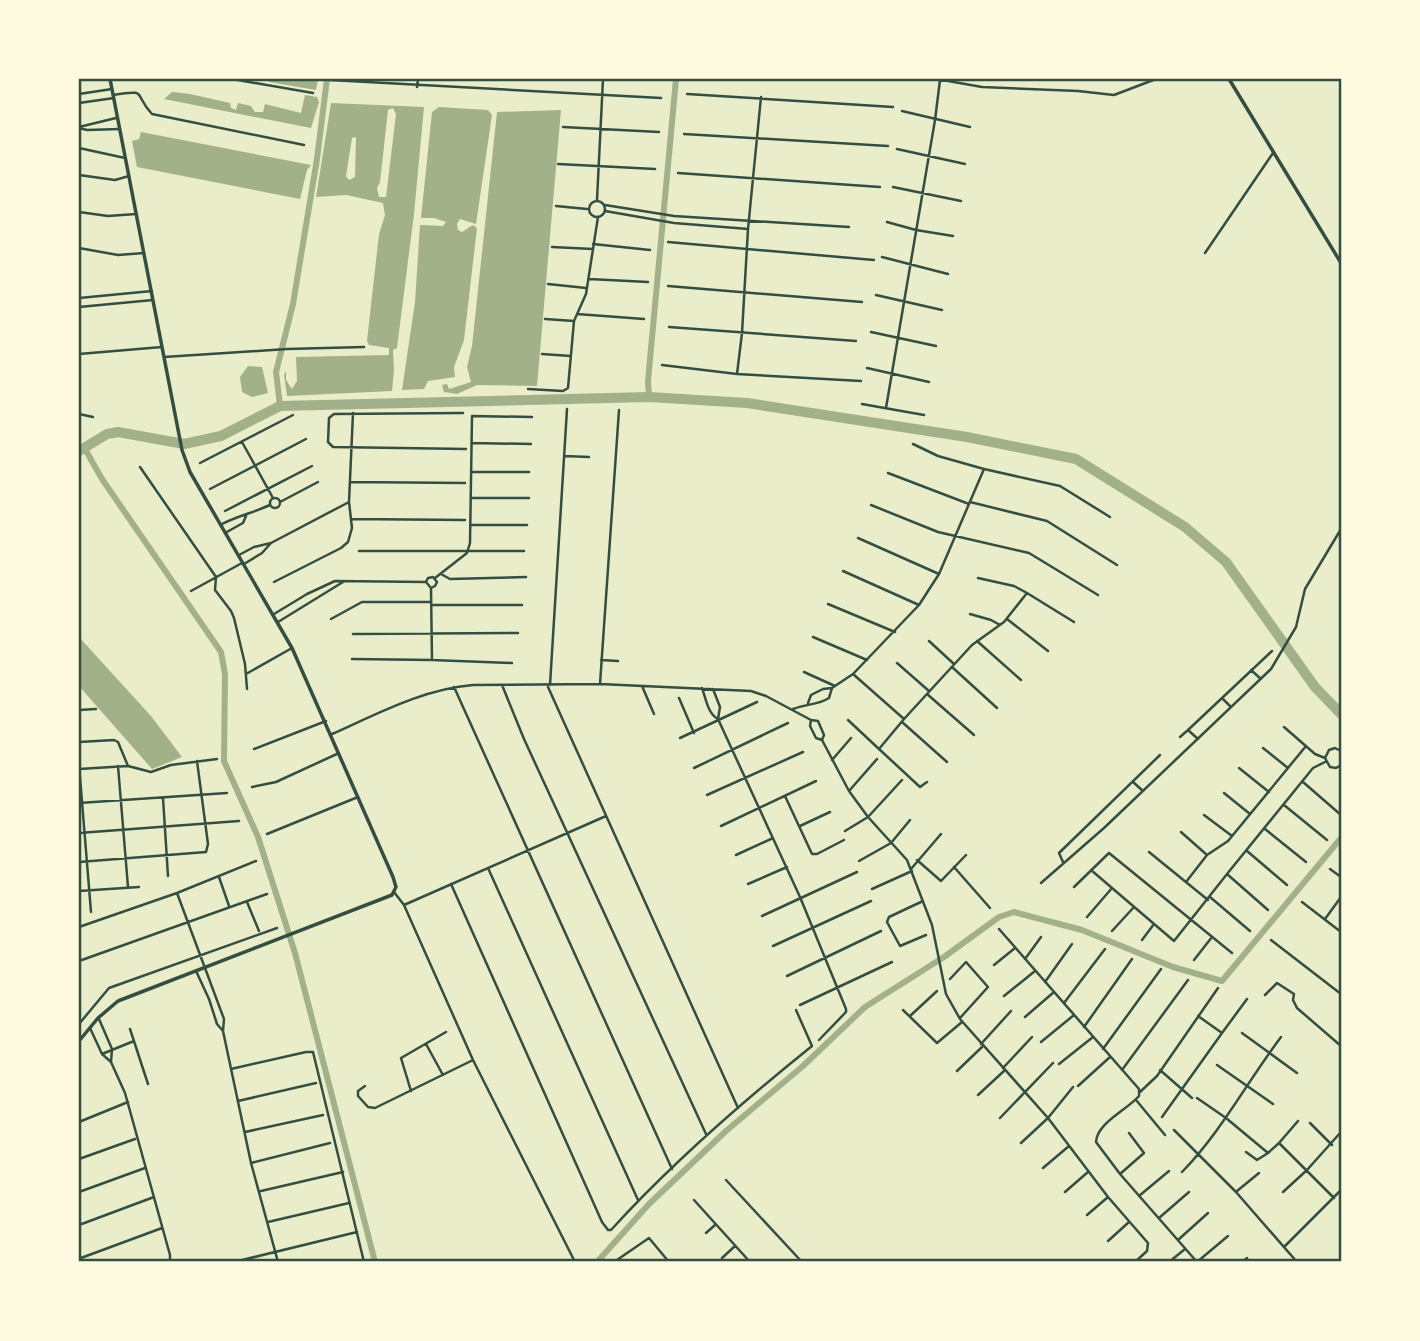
<svg xmlns="http://www.w3.org/2000/svg" width="1420" height="1341" font-family="Rubik,sans-serif">
<style>
.water{fill:#a3b18a;fill-rule:evenodd}
.lines{fill:none;stroke-linecap:round;stroke-linejoin:round}
.canal{stroke:#a3b18a;stroke-width:6}
.river{stroke:#a3b18a;stroke-width:10}
.minor{stroke:#344e41;stroke-width:2.5}
.tertiary{stroke:#344e41;stroke-width:3.5}
.secondary{stroke:#344e41;stroke-width:3.5}
.neatline{fill:none;stroke:#344e41;stroke-width:2.5}
</style>
<rect width="100%" height="100%" fill="#e9edc9"/>
<path class="water" d="M270,79H318L316,90L269,82Z
M172,92L190,94L230,103L231,108L236,110L238,103L251,106L255,112H263L265,104L301,113L305,95L317,97L319,102L311,128L164,99Z
M331,103L424,107L414,214L397,348L393,350L394,370L392,391L287,396L284,375L286,371V380L292,389L297,381L296,357L389,355V348L369,345L367,341L379,234L385,215L383,203L346,195L316,197ZM393,108L396,114L386,197H379L377,188L380,182L388,110ZM356,137L355,177L349,180L346,176L352,138Z
M439,107L488,110L492,115L476,224L460,219L457,224L458,230L462,232L473,225L477,228L464,340L454,367L455,377L428,381L424,389L402,390L415,302L420,225L443,226L446,222L434,218H421L432,112Z
M561,110L537,386L477,385L457,394L444,392L442,385L447,384L449,389L471,382L467,367L472,346L497,112Z
M141,132L311,165L307,170L300,199L137,167L132,141L139,139Z
M248,366L262,367L268,393L252,397L242,392L240,377Z
M79,637L151,716L182,757L152,769L79,686Z"/>
<g class="lines">
<path class="canal" d="M649,397L648,381L676,79
M280,406L276,372L293,304L317,159L327,79
M85,449L102,479L221,652L225,674L224,761L258,837L295,953L375,1262
M597,1262L649,1204L726,1131L803,1066L865,1007L944,957L999,917L1014,912L1082,930L1173,967L1222,981L1341,838"/>
<path class="river" d="M79,451L107,434L118,432L184,444L221,436L280,406L649,397L747,403L967,437L1076,459L1185,527L1226,562L1315,687L1341,714"/>
<path class="minor" d="M232,79L313,93
M937,79L982,87L1078,91L1114,95L1156,79
M330,80L661,98
M417,87L418,79
M79,94L112,89
M687,94L893,107
M113,95C149,89 133,94 152,114L304,145
M79,103L114,98
M902,111L970,127
M79,127L116,118
M563,127L659,132
M79,128L87,130L120,129
M684,134L888,146
M79,148L125,158
M897,149L965,164
M558,164L655,169
M678,173L880,187
M79,175L115,180L129,176
M893,187L961,201
M597,200L603,79
M589 209a8 8 0 1 1 16 0a8 8 0 1 1-16 0Z
M605,205L674,216L849,227
M556,206L587,209
M605,211L674,223L748,229
M79,212L108,216L136,214
M887,222L916,230L953,236
M668,242L874,260
M593,244L650,250
M552,247L593,249
M79,248L118,255L144,253
M1205,253L1273,153
M882,257L948,274
M589,279L648,282
M548,284L586,288
M668,286L862,302
M876,295L942,310
M79,298L152,291
M79,307L153,300
M577,314L644,319
M545,319L574,321
M669,327L856,341
M871,332L936,346
M79,354L162,347
M542,354L571,356
M164,357L287,349L364,347
M662,365L737,374L861,381
M867,368L929,382
M737,374L742,333L748,229L761,97
M528,389L563,391L568,388L574,321L586,294L598,217
M862,404L924,415
M886,408L935,120L940,80
M463,413L334,414L329,418L328,442L333,447L466,449
M79,414L93,417
M242,442L273,498
M472,443L531,444
M564,456L589,457
M200,463L293,415
M140,467L216,577L215,590L231,611L234,618L245,664L247,689
M984,469L1060,486L1110,517
M471,472H529
M888,473L969,504
M350,482L465,483
M210,489L306,439
M471,498H529
M270 503a5 5 0 1 1 10 0a5 5 0 1 1-10 0Z
M280,502L318,482
M970,502L1047,521L1117,565
M871,505L938,532L1029,553L1098,595
M225,511L312,466
M351,519L465,520
M220,525C237,516 253,513 270,505
M471,525H527
M225,533L243,523L246,516
M858,538L939,574
M359,551H524
M239,555L254,547L271,543L349,502
M244,564L262,553L271,543
M843,571L919,605
M441,574L450,579L526,577
M435,578L467,553L470,543L472,416L532,417
M274,582L341,548L348,542L352,528L349,502L353,413
M191,591L242,563
M1027,593L1074,622
M828,604L895,632
M431,605H522
M274,614L307,594L335,581L426,582L428,578L433,577L437,582L435,586L431,588L426,582
M970,614L991,620L1000,625
M331,619L362,602H431
M1007,619L1048,651
M278,622L343,582
M353,634L518,633
M813,637L867,660
M929,641L954,664
M977,641L1021,680
M352,659L432,660L431,589
M432,660L512,663
M601,660L618,661
M897,663L929,691
M952,667L997,708
M1251,670L1261,679
M804,672L835,686
M246,674L292,648
M600,684L619,410
M502,685L524,739L706,1134
M550,685L567,409
M642,686L654,714
M454,687L672,1169
M548,687L738,1108
M702,688C706,699 708,714 718,719L800,897L846,1009V1012L819,1040
M713,689L720,707L718,719
M927,694L974,735
M679,698L694,733
M1222,698L1231,707
M808,703L811,695L823,689L832,688L853,674L919,605L939,574L984,469L938,456L913,444
M793,709C806,704 818,705 829,698L832,688
M79,710L96,709
M904,719L972,645L1004,622L1027,593L1014,586L978,578
M811,720L810,726L816,738L822,740
M848,720L879,749L904,719L853,674
M902,722L947,762
M1284,727L1315,754L1325,758
M1188,730L1272,651
M332,734C377,714 423,689 473,685L600,684L751,691L766,696L811,720L818,721L824,735L822,740L849,791L868,817L907,860L932,925L946,994L960,1019L1048,1118L1108,1197L1148,1243L1147,1251L1135,1262
M1180,737L1188,730L1198,739
M680,738L757,702
M79,742L114,740L118,742L128,766L151,772L171,765L217,759
M1263,748L1288,768
M254,749L326,721
M879,749L920,787L927,782
M1341,751L1335,748L1329,750L1325,758L1330,767L1336,768L1341,765
M832,760L851,738
M79,765L91,912
M118,766L128,887
M694,768L788,723
M1239,768L1269,792
M79,769L128,766
M1133,782L1143,791
M1303,782L1341,815
M252,787L276,782L339,753
M849,791L877,759
M1224,793L1250,814
M707,795L803,752
M785,796L812,854H817L844,840
M163,798L168,876
M79,803L227,793
M1284,805L1327,840
M1204,815L1232,836
M721,826L816,781
M800,826L830,812
M1265,829L1306,862
M845,831L868,817L902,780
M1181,832L1207,855
M79,833L239,821
M267,834L358,797
M1247,851L1287,885
M1149,852L1208,900
M736,855L773,838
M917,860L941,881L966,855
M859,861L891,843L910,820
M79,862L206,852L208,844L197,761
M1063,862L1059,853L1160,755
M954,867L990,908
M488,868L638,1200
M911,869L941,834
M1330,869L1341,877
M1091,870L1174,941L1227,874L1268,910
M1227,874L1313,768L1325,762
M219,877L229,906
M1186,882L1207,855L1228,841L1306,746
M1041,883L1104,828L1271,669L1296,627L1305,589L1341,529
M451,884L602,1222L608,1230H611C672,1163 741,1103 812,1046L796,1010
M748,884L787,867
M1074,887L1109,853L1232,953
M872,889L912,871
M79,891L139,887
M394,892L404,905L473,1060L575,1262
M177,893L224,1019L223,1031L251,1163L278,1262
M1210,897L1250,931
M923,901L889,917L887,922L900,946L926,935
M247,902L259,931
M1302,902L1341,932
M404,905L606,816
M762,916L857,872
M1087,917L1112,888
M1325,919L1341,897
M79,927L177,893L256,861
M999,929L1139,1089V1096C1127,1110 1097,1123 1096,1142L1120,1174L1197,1262
M1112,931L1134,907
M1142,940L1154,924
M1271,940L1341,994
M773,946L871,901
M1025,959L1041,937
M1194,960L1212,937
M79,961L267,894
M994,965L1015,948
M196,971L209,999L217,1024L223,1031
M787,976L881,931
M950,979L966,962L988,987L960,1018
M1045,982L1072,944
M1265,995L1277,983L1294,994L1293,1000L1297,1008L1341,1046
M1004,996L1035,971
M1064,1003L1105,949
M800,1005L892,962
M903,1010L937,1043L962,1022
M910,1016L937,991
M1025,1017L1054,992
M99,1019L112,1049L111,1062
M79,1024L109,988L277,928
M1084,1027L1132,959
M90,1028L102,1054L111,1062L125,1093L170,1255V1260L167,1262
M130,1029L148,1084
M1222,1033L1247,999
M1242,1033L1297,1073
M1041,1042L1074,1015
M426,1044L443,1075
M981,1044L1011,1011
M1103,1049L1161,969
M102,1054L134,1041
M1059,1064L1093,1037
M1217,1065L1273,1104
M1003,1068L1032,1037
M231,1069L306,1052H313L364,1262
M1122,1070L1188,980
M1160,1070L1192,1098
M957,1071L982,1047
M365,1086L358,1091V1096L368,1107L375,1108L473,1060
M1078,1086L1110,1057
M411,1091L401,1058L446,1032
M1140,1092L1157,1076L1218,988
M978,1095L1004,1071
M1197,1098L1226,1118L1268,1153L1279,1143L1334,1198
M1136,1100L1165,1135
M238,1101L316,1083
M1162,1117L1222,1033L1198,1016
M1000,1118L1053,1063
M79,1122L128,1102
M1310,1123L1332,1145
M1174,1130L1236,1192L1297,1262
M245,1132L323,1115
M1021,1143L1048,1118L1073,1087
M1279,1143L1298,1121
M1246,1152L1257,1160L1268,1153
M79,1159L135,1139
M251,1163L330,1143
M1043,1168L1069,1146
M1182,1172C1221,1132 1247,1082 1281,1037
M1120,1174L1144,1153L1129,1133
M726,1180L802,1262
M261,1191L343,1172
M1237,1191L1259,1173
M79,1192L145,1168
M1065,1192L1088,1172
M1283,1192L1307,1170L1341,1132
M1139,1196L1169,1171
M694,1200L750,1262
M1087,1215L1108,1197
M1159,1218L1189,1192
M268,1222L349,1203
M79,1225L154,1197
M706,1233L715,1225
M1178,1240L1208,1213
M1108,1241L1129,1222
M1284,1247L1341,1190
M81,1258L162,1228
M722,1258L735,1246
M234,1262L357,1232
M614,1262L649,1238L669,1262
M1169,1262L1185,1249
M1197,1262L1228,1236
M1242,1262L1247,1258"/>
<path class="tertiary" d="M79,1041L98,1018L118,1001L392,895L396,887L393,877L292,648L190,472L182,450L110,79"/>
<path class="secondary" d="M1229,79L1341,263"/>
</g>
<rect width="1420" height="1341" fill="none" stroke="#fefae0" stroke-width="161"/>
<rect x="80" y="80" width="1260" height="1180" class="neatline"/>
</svg>
